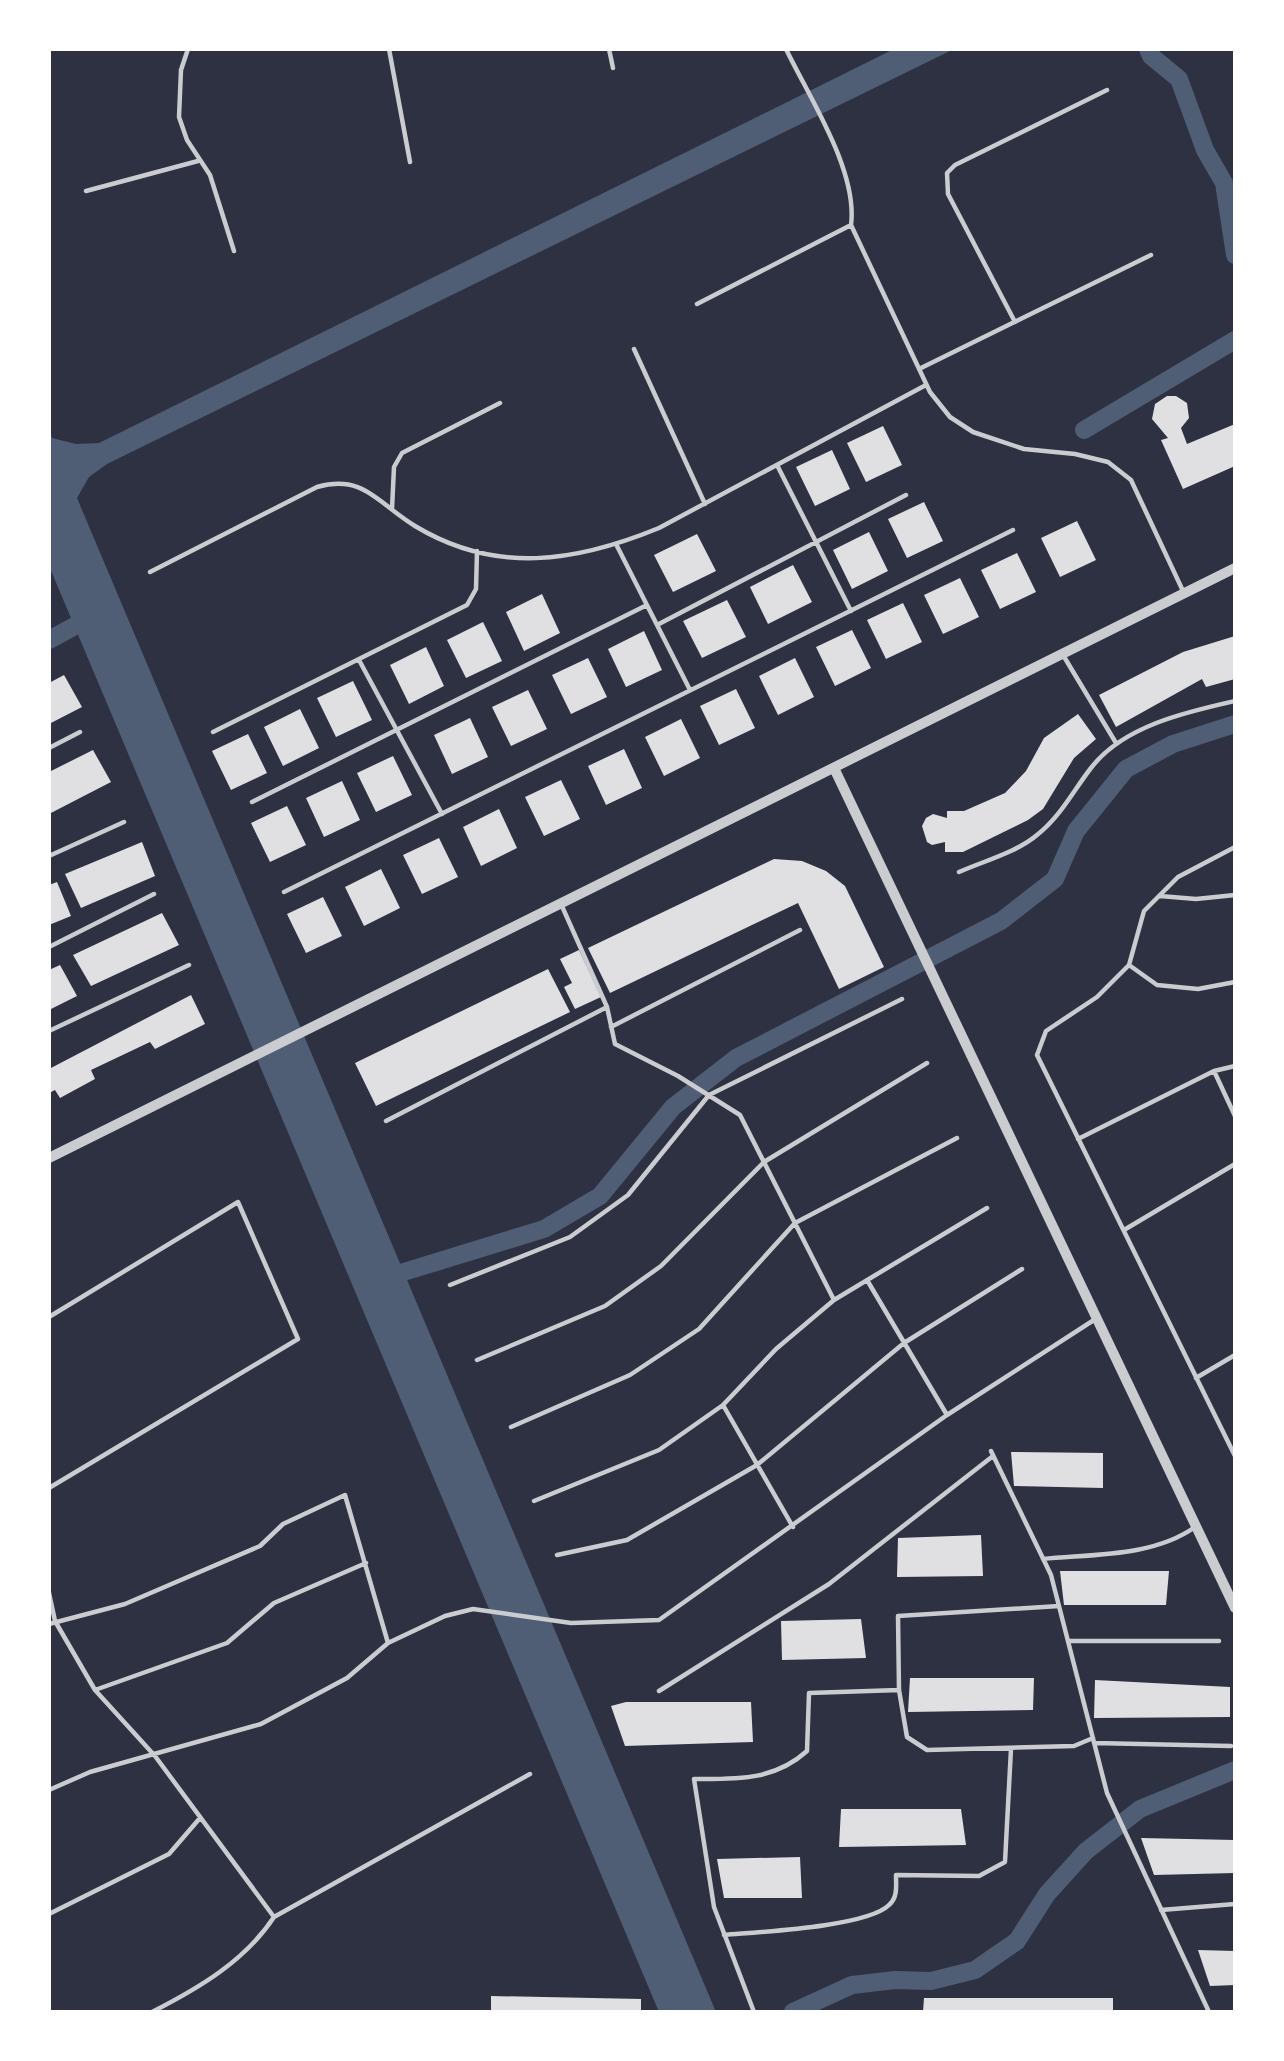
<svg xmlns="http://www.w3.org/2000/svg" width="1284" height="2061" font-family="Ubuntu,sans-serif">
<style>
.water{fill:#4f5d75}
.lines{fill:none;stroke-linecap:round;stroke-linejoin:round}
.canal{stroke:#4f5d75;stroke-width:18}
.building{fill:#e0e0e3}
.service{stroke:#caccd0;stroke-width:4.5}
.tertiary{stroke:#caccd0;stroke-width:10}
</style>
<rect width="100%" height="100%" fill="#2d3142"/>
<path class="water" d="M894,49H954L107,464L89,477L77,498L716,2012H659L49,566V431L52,438L76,444L99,443Z"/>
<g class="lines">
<path class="canal" d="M1148,49L1151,56L1179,79L1205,150L1224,183L1235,255
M1084,430L1235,340
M49,640L95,615
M384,1278L544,1229L600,1196L673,1107L736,1058L1001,921L1055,879L1076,831L1126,769L1173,744L1235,724
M793,2012L852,1985L895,1980L931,1981L975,1970L1017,1941L1047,1894L1086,1851L1140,1809L1235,1770"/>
</g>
<path class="building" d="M1167,396H1176L1187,403L1189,418L1181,428L1187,444L1235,424V466L1183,489L1161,440L1168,438L1152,419L1155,404Z
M883,426L902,465L866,482L847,443Z
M832,450L850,489L815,506L796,467Z
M924,502L943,541L907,558L888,519Z
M1077,521L1096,560L1060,577L1041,538Z
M869,532L888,571L852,589L833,550Z
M697,534L716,571L673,592L654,555Z
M1017,553L1036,592L1000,609L981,570Z
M793,565L812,602L768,624L750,587Z
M960,578L979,617L943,634L924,595Z
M542,594L560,633L524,651L506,612Z
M727,600L746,637L702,658L683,621Z
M903,603L922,642L886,659L867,620Z
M483,622L502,661L466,678L447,640Z
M852,630L871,668L835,686L816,647Z
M644,631L662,670L626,687L608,649Z
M1235,636V679L1206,687L1202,679L1116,727L1099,695L1183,652Z
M426,647L444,686L409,704L390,665Z
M588,658L607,697L571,714L552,675Z
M795,658L814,697L778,715L759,676Z
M64,675L82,707L49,724V683Z
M353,681L372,720L336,737L317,698Z
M736,689L755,728L719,745L700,706Z
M528,690L547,729L511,746L492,707Z
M300,709L319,748L283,766L264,727Z
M1078,714L1096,739L1074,758L1043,809L1028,820L963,852H945V842L932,845L927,842L922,826L926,818L933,814L947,818V811H964L1005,793L1026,771L1044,738Z
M470,718L488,757L452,774L434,735Z
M681,719L700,758L664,776L645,737Z
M248,734L267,773L231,790L212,751Z
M624,749L642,788L606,805L588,766Z
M93,750L111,782L49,814V772Z
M393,756L412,795L376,812L357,773Z
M561,780L580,819L544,836L525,797Z
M342,781L360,820L324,837L306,798Z
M287,806L306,845L270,862L251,823Z
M499,809L517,848L481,866L463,827Z
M439,838L458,877L422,894L403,855Z
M142,842L155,876L81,908L65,874Z
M774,859L802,861L826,871L845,886L884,967L839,989L798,903L610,993L588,948Z
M381,869L400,908L364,926L345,887Z
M57,882L71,916L49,925V885Z
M323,897L342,936L306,953L287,914Z
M162,913L179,945L91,986L73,955Z
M579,950L601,997L575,1009L564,987L572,983L560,959Z
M60,965L77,996L49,1010V970Z
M548,969L570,1012L376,1106L355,1063Z
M191,995L205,1024L155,1049L150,1042L91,1070L95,1079L60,1098L55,1090L49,1093V1069Z
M1011,1452L1103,1453V1488L1014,1486Z
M981,1535L983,1576L897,1577L898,1538Z
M1060,1571H1169L1166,1605H1064Z
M861,1619L866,1658L782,1660L781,1621Z
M910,1678H1034L1033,1710L908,1712Z
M1095,1680L1230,1687V1717L1094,1718Z
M626,1702H751L753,1742L625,1746L611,1706Z
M841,1809H961L966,1845L839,1847Z
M1141,1838L1235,1840V1873L1154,1875Z
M800,1857L802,1898H724L717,1859Z
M1198,1950L1235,1951V1985L1210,1986Z
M491,1996L641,1999V2012H491Z
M924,1998H1113V2012H923Z"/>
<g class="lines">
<path class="service" d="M188,49L181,70L179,117L187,140L210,175L234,251
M389,49L410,162
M609,49L613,68
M786,49C810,99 858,171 851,225L930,392L950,417L973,432L1024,449L1075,454L1108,462L1131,480L1183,591
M86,191L198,161
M697,304L851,225
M1015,322L948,194L947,173L955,165L1107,90
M634,349L705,504
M919,369L1151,255
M777,465L851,611
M392,509L394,467L402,453L500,403
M617,546L690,690
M150,572L317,487C364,474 377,503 415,526C496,575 576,562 659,528L926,385
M657,625L906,495
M1063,655L1116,743
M359,660L442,814
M213,732L467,605L476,589L477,551
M49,748L80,732
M252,802L647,605
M1235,847L1178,877L1144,911L1129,965L1097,997L1046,1031L1037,1055L1235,1456
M49,856L124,822
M959,872C984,861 1017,852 1037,835C1061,816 1073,791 1091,768C1123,726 1186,712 1235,701
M284,892L1013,530
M1160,896L1196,899L1235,895
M561,904L607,1007L615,1044L678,1076L740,1115L834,1300
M49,947L154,894
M1129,965L1157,985L1198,989L1235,982
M611,1027L800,930
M49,1031L189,965
M1214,1071L1235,1116
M386,1121L607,1007
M1078,1139L1214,1071L1235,1066
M1124,1230L1235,1164
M867,1280L947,1415
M450,1285L570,1237L628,1195L709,1095L902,999
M49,1317L238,1202L298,1339L49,1488
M477,1360L605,1306L661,1266L764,1162L927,1063
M1196,1378L1235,1355
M723,1405L793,1527
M511,1427L630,1375L699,1329L795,1223L957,1138
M991,1451L1051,1575L1107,1793L1209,2012
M534,1501L659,1450L723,1405L776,1349L834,1300L987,1208
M557,1555L627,1540L757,1465L904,1343L1022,1269
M1043,1559C1092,1554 1153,1557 1195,1527
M49,1593L55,1621L95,1690L155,1756L274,1917
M49,1624L125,1604L260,1546L283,1524L345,1495L388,1643
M1068,1641H1219
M95,1690L227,1643L274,1603L366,1563
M899,1690L898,1616L1059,1606
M659,1691L829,1584L993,1456
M1094,1743L1231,1746
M49,1790L90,1772L261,1724L347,1678L388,1643L445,1616L473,1609L571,1623L659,1620L947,1415L1097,1318
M1161,1910L1235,1904
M49,1914L169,1854L200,1818
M724,1935C757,1932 867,1927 889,1905C898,1897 896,1886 896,1875L979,1876L1005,1862L1011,1749
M152,2012C199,1988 245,1961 274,1917L530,1774
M754,2012L714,1907L694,1779C736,1779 774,1781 807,1751L809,1693L899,1690L907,1737L927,1750L1074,1746L1093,1738"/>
<path class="tertiary" d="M834,768L1235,1608
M49,1158L1235,568"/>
</g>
<rect width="1284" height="2061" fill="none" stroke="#ffffff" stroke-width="102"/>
</svg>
